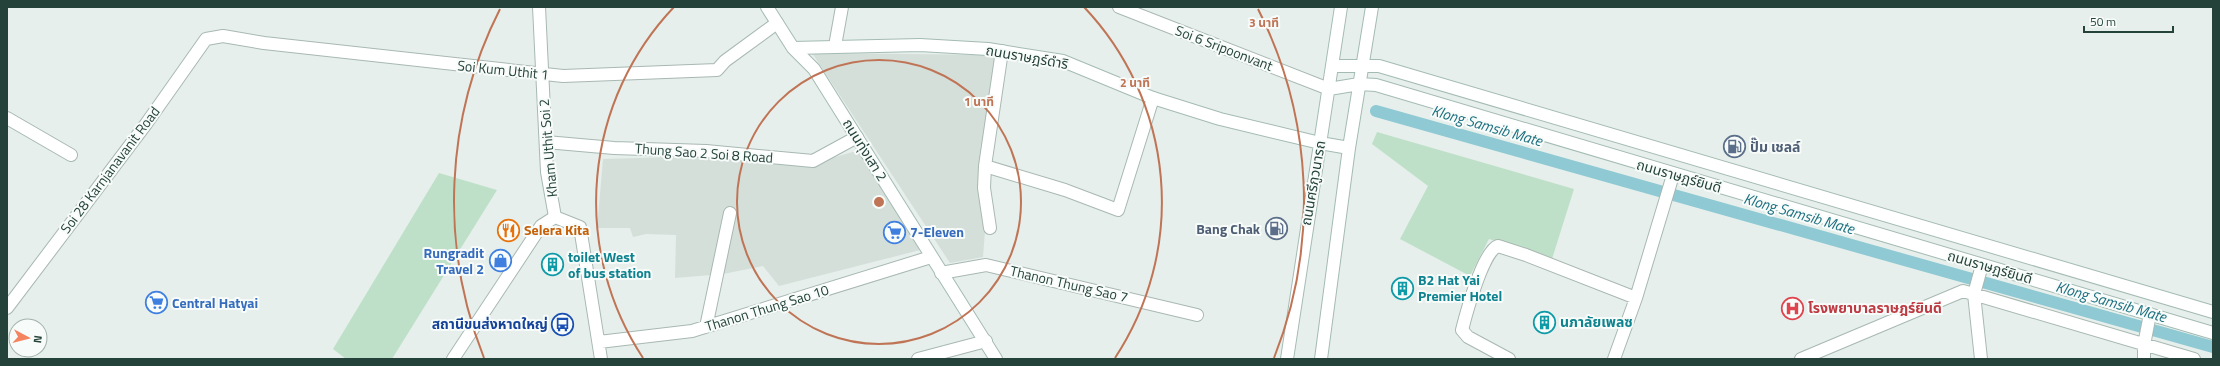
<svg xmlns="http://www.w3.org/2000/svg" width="2220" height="366" font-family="'Titillium Web','Noto Sans Thai',sans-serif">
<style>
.built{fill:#d4dfda}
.green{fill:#bfe0c8}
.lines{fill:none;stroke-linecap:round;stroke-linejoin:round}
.canal{stroke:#8ec9d4;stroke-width:12}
.street-casing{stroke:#a8b8b2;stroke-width:14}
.secondary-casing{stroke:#a4bbb3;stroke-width:14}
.street{stroke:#fff;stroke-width:12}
.secondary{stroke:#fff;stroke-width:12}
.ring{fill:none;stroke:#c07456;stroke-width:2}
.labels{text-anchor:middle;stroke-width:4;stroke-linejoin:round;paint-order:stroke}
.street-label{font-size:14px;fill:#24423a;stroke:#f7fbf9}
.service-label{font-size:14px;font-weight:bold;fill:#4e5e75;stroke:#f7fbf9;text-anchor:start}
.food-label{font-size:14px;font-weight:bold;fill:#c56008;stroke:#f7fbf9;text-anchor:start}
.shop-label{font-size:14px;font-weight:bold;fill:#366cbe;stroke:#f7fbf9;text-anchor:start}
.culture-label{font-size:14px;font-weight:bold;fill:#0d838f;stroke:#f7fbf9;text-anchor:start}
.health-label{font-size:14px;font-weight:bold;fill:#be3a42;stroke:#f7fbf9;text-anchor:start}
.transit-label{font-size:14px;font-weight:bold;fill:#164399;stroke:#f7fbf9;text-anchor:end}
.water-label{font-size:15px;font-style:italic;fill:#1c6f80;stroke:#f7fbf9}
.centre{fill:#c07456;stroke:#f7fbf9;stroke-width:2}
.ring-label{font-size:12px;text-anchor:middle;font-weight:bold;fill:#c07456;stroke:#f7fbf9;stroke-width:4;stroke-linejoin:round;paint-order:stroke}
</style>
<rect width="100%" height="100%" fill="#e6efeb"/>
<path class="built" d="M812,53L995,55L978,183L985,231L983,257L950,263Z
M860,150L924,249L779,286L763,266L723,274L675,278L676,235L646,234L633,237L630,228H597L603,159L712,156L810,164Z"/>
<path class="green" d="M1377,132L1574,189L1552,259L1489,239L1470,276L1400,239L1428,186L1372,144Z
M439,173L497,190L392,359H346L333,349Z"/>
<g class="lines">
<path class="canal" d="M1376,111L2213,347"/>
<defs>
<path id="street" d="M539,7L547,172L555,217
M1119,7L1329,89
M835,46L842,7
M7,118L71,155
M546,142L614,148L706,151L813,161L857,137
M985,166L1065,190L1118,210L1153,98
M555,217L580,227L601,359
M990,228L984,188L985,166L1002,51
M941,273L986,265L1197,315
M7,308L146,124L206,39L223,36L264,43L563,76L717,70L725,61L777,23
M706,327L730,213
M599,342L692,331L931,257
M453,359L541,226L555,217
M918,359L986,341
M1509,359L1468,337L1462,330C1466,314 1483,251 1498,246L1526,255L1636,298
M1614,359L1636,298L1673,175
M1801,359L1963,291L2194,359
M1981,359L1974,294L1982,265
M2144,359V345L2150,314"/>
<path id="secondary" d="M767,7L793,48L814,69L996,359
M793,48L920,45L988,49L1063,61L1153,98L1220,119L1320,143L1349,148
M1333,66H1379L2213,312
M1329,89L1359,84L1376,85L2213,333
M1287,359L1341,7
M1321,359L1349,148L1372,7"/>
</defs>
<use href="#street" class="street-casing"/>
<use href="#secondary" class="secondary-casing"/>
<use href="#street" class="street"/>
<use href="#secondary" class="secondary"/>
</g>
<g class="ring">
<circle cx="879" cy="202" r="142"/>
<path d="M643 358A283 283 0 0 1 674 7M1084 7A283 283 0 0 1 1115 358"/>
<path d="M484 358A425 425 0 0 1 500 9M1258 9A425 425 0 0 1 1274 358"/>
</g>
<defs>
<symbol id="fuel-ring" viewBox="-11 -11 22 22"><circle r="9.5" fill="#f7fbf9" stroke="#5c6f8a" stroke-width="1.5"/><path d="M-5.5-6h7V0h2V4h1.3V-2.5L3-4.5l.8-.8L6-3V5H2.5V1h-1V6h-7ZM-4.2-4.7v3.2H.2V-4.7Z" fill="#5c6f8a"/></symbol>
<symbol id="restaurant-ring" viewBox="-11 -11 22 22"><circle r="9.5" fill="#f7fbf9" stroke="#e8710a" stroke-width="1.5"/><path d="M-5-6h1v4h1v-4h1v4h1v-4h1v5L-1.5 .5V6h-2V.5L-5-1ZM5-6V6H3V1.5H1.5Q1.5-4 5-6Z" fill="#e8710a"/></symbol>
<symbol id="supermarket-ring" viewBox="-11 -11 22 22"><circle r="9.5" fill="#f7fbf9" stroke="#3f7fe0" stroke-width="1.5"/><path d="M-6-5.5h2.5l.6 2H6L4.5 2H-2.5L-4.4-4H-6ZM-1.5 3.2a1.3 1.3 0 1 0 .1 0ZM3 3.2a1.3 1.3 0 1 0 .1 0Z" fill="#3f7fe0"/></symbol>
<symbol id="shop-ring" viewBox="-11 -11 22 22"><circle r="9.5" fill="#f7fbf9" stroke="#3f7fe0" stroke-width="1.5"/><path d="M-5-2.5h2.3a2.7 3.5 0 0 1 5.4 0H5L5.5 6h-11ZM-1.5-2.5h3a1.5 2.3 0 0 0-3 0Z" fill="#3f7fe0"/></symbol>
<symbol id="building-ring" viewBox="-11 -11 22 22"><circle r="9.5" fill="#f7fbf9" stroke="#0f9aa8" stroke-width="1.5"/><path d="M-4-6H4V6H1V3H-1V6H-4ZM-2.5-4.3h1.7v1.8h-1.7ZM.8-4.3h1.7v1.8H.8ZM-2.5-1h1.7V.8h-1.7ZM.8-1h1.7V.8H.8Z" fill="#0f9aa8"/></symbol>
<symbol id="hospital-ring" viewBox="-11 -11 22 22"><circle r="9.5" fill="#f7fbf9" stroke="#e0444e" stroke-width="1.5"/><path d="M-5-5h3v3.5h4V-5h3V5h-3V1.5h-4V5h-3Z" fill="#e0444e"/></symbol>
<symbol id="bus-ring" viewBox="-11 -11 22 22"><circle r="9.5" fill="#f7fbf9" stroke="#1a4fb4" stroke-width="1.5"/><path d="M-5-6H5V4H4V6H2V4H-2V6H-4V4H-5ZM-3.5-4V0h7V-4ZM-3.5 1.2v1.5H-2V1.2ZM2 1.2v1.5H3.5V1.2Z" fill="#1a4fb4"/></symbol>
</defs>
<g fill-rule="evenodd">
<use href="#fuel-ring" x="1722" y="134" width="25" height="25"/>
<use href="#fuel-ring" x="1264" y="216" width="25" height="25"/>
<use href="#restaurant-ring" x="496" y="218" width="25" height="25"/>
<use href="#supermarket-ring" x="882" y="220" width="25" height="25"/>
<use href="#shop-ring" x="488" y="248" width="25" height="25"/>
<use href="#building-ring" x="540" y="252" width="25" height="25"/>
<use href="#building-ring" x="1390" y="276" width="25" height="25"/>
<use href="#supermarket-ring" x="144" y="290" width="25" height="25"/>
<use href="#hospital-ring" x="1780" y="296" width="25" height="25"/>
<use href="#building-ring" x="1532" y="310" width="25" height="25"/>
<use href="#bus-ring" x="550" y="312" width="25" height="25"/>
</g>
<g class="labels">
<g class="street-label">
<text transform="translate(1224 48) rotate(21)" y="5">Soi 6 Sripoonvant</text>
<text transform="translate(1027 57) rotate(10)" y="5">ถนนราษฎร์ดำริ</text>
<text transform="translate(503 70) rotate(6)" y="5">Soi Kum Uthit 1</text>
<text transform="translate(548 148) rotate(-95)" y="5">Kham Uthit Soi 2</text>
<text transform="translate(865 150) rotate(58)" y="5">ถนนทุ่งเสา 2</text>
<text transform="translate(704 153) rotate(4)" y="5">Thung Sao 2 Soi 8 Road</text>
<text transform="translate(110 170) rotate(-53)" y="5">Soi 28 Karnjanavanit Road</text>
<text transform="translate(1679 176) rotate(16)" y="5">ถนนราษฎร์ยินดี</text>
<text transform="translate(1313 183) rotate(-80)" y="5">ถนนศรีภูวนารถ</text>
<text transform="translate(1990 267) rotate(16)" y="5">ถนนราษฎร์ยินดี</text>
<text transform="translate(1069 284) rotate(13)" y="5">Thanon Thung Sao 7</text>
<text transform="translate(767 308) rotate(-17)" y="5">Thanon Thung Sao 10</text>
</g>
<g class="service-label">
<text x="1750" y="152">ปั๊ม เชลล์</text>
<text x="1260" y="234" text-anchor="end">Bang Chak</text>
</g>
<g class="food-label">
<text x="524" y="235">Selera Kita</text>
</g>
<g class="shop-label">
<text x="910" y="237">7-Eleven</text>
<text x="484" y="258" text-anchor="end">Rungradit<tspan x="484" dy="16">Travel 2</tspan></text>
<text x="172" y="308">Central Hatyai</text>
</g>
<g class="culture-label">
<text x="568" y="262">toilet West<tspan x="568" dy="16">of bus station</tspan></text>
<text x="1418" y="285">B2 Hat Yai<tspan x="1418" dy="16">Premier Hotel</tspan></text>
<text x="1560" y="327">นภาลัยเพลซ</text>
</g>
<g class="health-label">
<text x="1808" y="313">โรงพยาบาลราษฎร์ยินดี</text>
</g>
<g class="transit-label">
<text x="548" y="329">สถานีขนส่งหาดใหญ่</text>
</g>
<g class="water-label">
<text transform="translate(1487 126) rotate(16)" y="5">Klong Samsib Mate</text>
<text transform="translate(1799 214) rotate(16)" y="5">Klong Samsib Mate</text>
<text transform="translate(2111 302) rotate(16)" y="5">Klong Samsib Mate</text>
</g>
</g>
<circle cx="879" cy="202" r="6" class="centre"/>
<g class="ring-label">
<text x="1264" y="27">3 นาที</text>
<text x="1135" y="87">2 นาที</text>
<text x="979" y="106">1 นาที</text>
</g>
<rect width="2220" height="366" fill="none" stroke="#24423a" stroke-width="16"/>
<g transform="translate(28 338) rotate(97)"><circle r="19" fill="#f7fbf9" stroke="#a3b1ad"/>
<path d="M0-3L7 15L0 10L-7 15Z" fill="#f4845f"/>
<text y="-6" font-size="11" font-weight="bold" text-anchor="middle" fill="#24423a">N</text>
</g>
<path d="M2084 26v6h89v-6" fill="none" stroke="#24423a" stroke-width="2"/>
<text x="2090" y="26" font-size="12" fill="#24423a" stroke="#f7fbf9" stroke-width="3" paint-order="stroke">50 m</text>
</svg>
